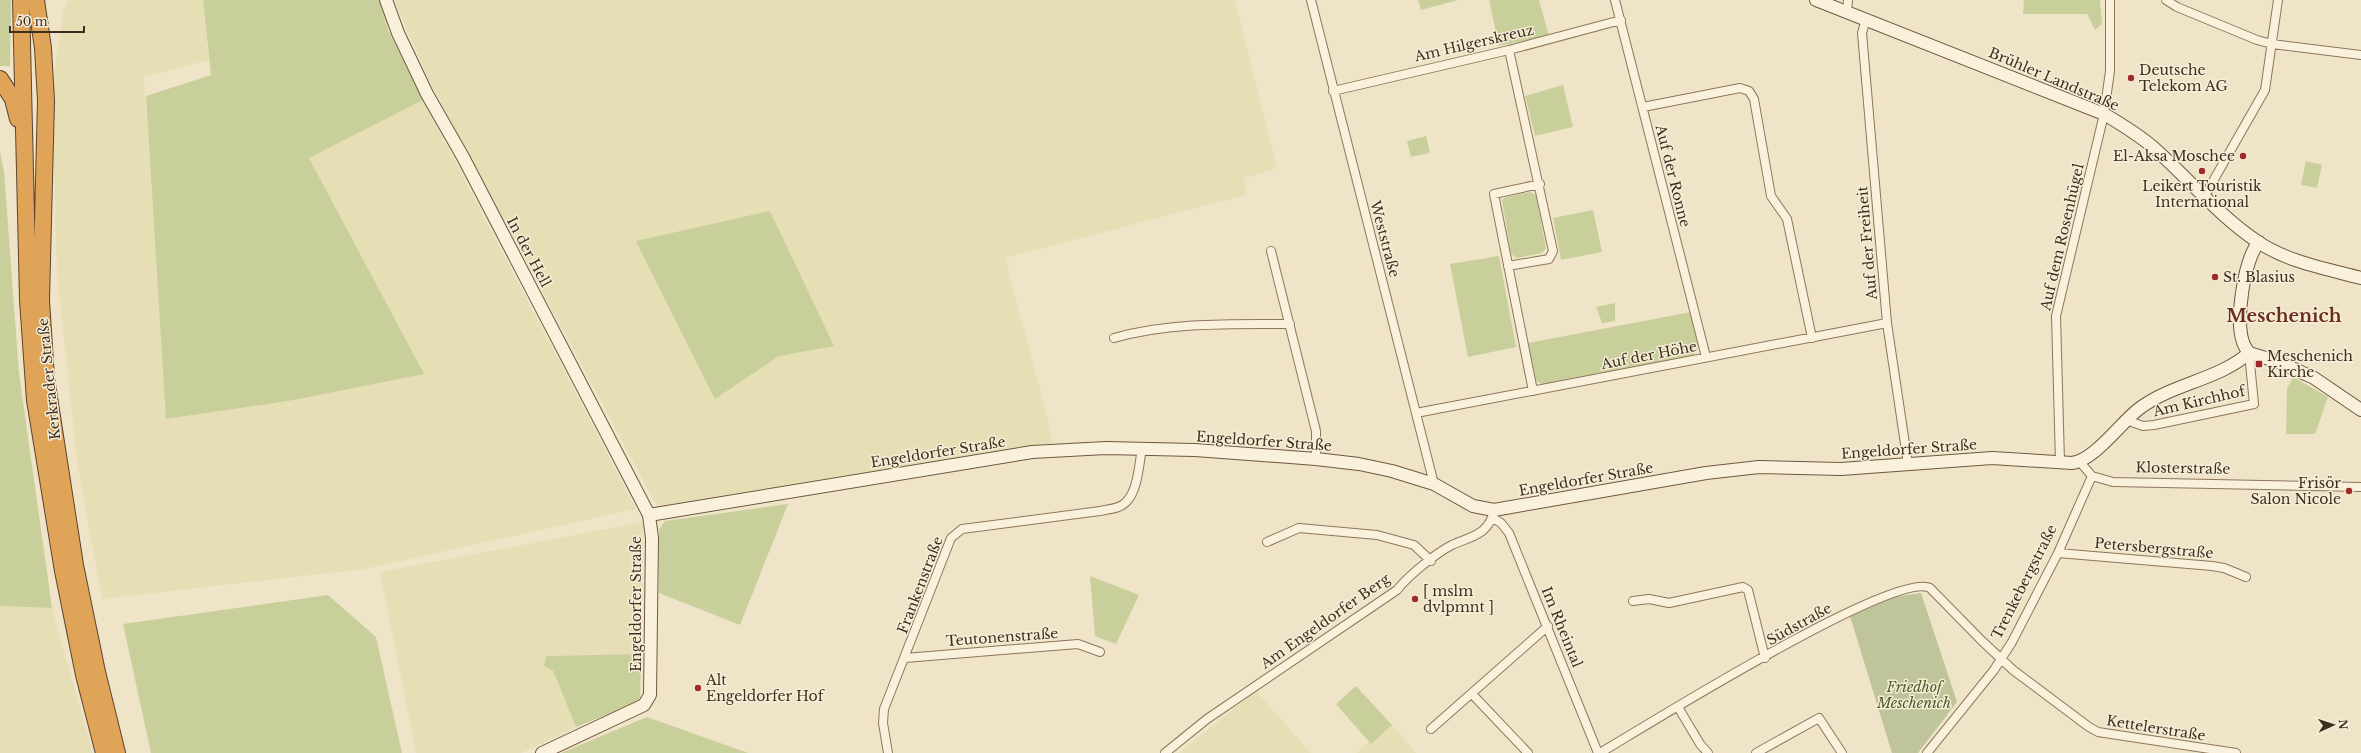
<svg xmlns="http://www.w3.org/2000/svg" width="2361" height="753" font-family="'Libre Baskerville',serif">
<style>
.farmland{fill:#e6deb5}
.green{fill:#c9cf9b}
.cemetery{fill:#bfc49a}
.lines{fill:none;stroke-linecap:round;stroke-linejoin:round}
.street-casing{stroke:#8d765c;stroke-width:10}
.secondary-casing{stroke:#6f573f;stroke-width:14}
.highway-casing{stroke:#5b4430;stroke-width:18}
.street{stroke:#faf1dc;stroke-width:8}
.secondary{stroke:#faf1dc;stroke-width:12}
.highway{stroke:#e0a458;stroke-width:16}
.poi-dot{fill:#9e2a2b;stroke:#f7eed8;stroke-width:1.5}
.labels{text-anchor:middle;stroke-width:3;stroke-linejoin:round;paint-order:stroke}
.street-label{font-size:14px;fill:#3d2e20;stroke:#f7eed8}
.poi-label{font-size:14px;fill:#3d2e20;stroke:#f7eed8;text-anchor:start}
.park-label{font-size:14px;font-style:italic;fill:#4d5a26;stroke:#f7eed8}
.district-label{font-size:18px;font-weight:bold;fill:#6b2e1e;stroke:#f7eed8}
</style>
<rect width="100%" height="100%" fill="#f0e4c8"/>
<path class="farmland" d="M68,0H203L209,60L144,77L167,419L294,400L423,374L309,158L423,100L636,509L364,569L102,599L77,462L57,272L52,92L63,13Z
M394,0H1235L1277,168L1244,178L1246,195L1005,258L1047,416L1052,443L657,506L427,76Z
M643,522L641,654L546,656L576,727L521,753H416L380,572Z
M0,606L52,608L93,753H0Z
M1256,691L1311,753H1179Z
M1392,725L1416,753H1356L1369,742L1371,744Z"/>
<path class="green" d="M0,0H11L10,66H0Z
M203,0H379L388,30L423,100L309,158L424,374L294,400L166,419L146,96L211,75Z
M1418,0H1458L1421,10Z
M1489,0H1539L1549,36L1499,46Z
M2024,0H2100L2102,24L2095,30L2087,14H2023Z
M1563,85L1573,127L1535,136L1525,96Z
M1426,136L1430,153L1411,157L1407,141Z
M0,151L4,172L19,373L52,608L0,606Z
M2306,161L2322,165L2317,188L2301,185Z
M1530,192L1536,195L1546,248L1542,253L1517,258L1511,254L1502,200L1506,197Z
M1593,210L1602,252L1561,260L1553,218Z
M770,211L834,346L779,356L715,399L636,241Z
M1499,256L1516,347L1468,357L1450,264Z
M1615,303V321L1602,323L1596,307Z
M1691,312C1696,327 1706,346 1691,357L1544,385L1536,381L1528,343Z
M2293,377L2328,397L2315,434H2286L2287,389Z
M788,504L740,625L659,593V529L665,521Z
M1090,576L1139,595L1116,644L1095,636Z
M328,595L376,637L402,753H151L123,624Z
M641,654L640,698L633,704L576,727L553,671L544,666L546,656Z
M1356,686L1392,725L1371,744L1336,704Z
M647,717L748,753H561Z"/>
<path class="cemetery" d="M1921,593L1957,702L1918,753H1892L1850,616L1894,597Z"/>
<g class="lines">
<defs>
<path id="street" d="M1311,0L1434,484
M1615,0L1706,357
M2166,0L2177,7L2257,40L2272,44L2361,55
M1847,12L1848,0
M1866,19L1862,33L1887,323L1908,464
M1333,91L1509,50L1621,20
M1643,107L1740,88L1749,91L1754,99L1771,196L1787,219L1812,338
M2204,197L2265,90L2278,0
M1271,251L1316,431V459
M1508,266L1549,259L1553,251L1509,50
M1114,338C1170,322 1232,324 1290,324
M1533,391L1494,194L1540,184
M1416,413L1887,323
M2126,420L2143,426L2154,425L2254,404L2249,353
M2060,462L2056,316L2104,114L2110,71V0
M2080,462L2092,476L2113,482L2361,487
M1493,518L1501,523L1509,533L1598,753
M1267,542L1299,528L1377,535L1414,545L1431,561
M2058,553L2212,566L2224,568L2246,577
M1633,601L1649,599L1669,603L1743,587L1748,590L1765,658
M905,658L1078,644L1100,652
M1472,694L1528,753
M1678,707L1700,744L1708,753
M1431,729L1548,626
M888,753L883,723L884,709L951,538L962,529L1100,511C1108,509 1120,509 1126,502C1138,491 1139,464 1142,448
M1165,753L1207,719L1397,590C1408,576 1436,553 1452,545C1472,536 1489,535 1494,510
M1600,753C1644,727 1895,570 1930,588L1982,641L2013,670L2089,727L2098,732L2236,753
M1756,753L1819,718L1842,753
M1927,753L1994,670L2012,642L2058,553L2092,476"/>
<path id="secondary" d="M386,0L398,33L427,94L463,157L649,515L652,538L650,695L644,705L542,753
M1816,0L2104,114C2121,124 2139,135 2154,148C2189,179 2219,216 2258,242C2288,262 2327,269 2361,278
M2259,242C2244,259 2235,321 2243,342C2244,346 2247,350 2249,353L2279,362L2314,378L2361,410
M649,515L1032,452L1106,448L1195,450L1316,459L1359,464L1392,471L1434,484L1473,506L1494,510L1706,473L1759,467L1841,469L1992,458L2072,463C2095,460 2121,422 2140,408C2174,383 2218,380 2249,353"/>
<path id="highway" d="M21,0L28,300L35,400L63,571L84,675L104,753
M36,0L43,48L46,101L41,300L46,378L75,565L97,672L117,753
M0,79L13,99L18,119"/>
</defs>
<use href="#street" class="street-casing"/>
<use href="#secondary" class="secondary-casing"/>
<use href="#highway" class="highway-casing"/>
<use href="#street" class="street"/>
<use href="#secondary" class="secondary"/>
<use href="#highway" class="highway"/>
</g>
<g class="poi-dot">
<circle cx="2131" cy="78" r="4"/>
<circle cx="2243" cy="156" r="4"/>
<circle cx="2202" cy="171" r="4"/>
<circle cx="2215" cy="277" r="4"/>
<rect x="2255" y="360" width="8" height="8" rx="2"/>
<circle cx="2349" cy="491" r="4"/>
<circle cx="1415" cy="599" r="4"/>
<circle cx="698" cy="688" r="4"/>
</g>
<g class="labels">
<g class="street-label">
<text transform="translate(1474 43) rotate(-13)" y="5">Am Hilgerskreuz</text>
<text transform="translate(2054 79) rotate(23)" y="5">Brühler Landstraße</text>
<text transform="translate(1673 176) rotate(76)" y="5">Auf der Ronne</text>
<text transform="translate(2062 237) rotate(-77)" y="5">Auf dem Rosenhügel</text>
<text transform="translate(1385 239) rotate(75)" y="5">Weststraße</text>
<text transform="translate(1867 243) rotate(-95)" y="5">Auf der Freiheit</text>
<text transform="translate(529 252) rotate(62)" y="5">In der Hell</text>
<text transform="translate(1649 355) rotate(-11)" y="5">Auf der Höhe</text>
<text transform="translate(49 379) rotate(-96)" y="5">Kerkrader Straße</text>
<text transform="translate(2199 401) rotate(-13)" y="5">Am Kirchhof</text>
<text transform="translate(1264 441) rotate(4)" y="5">Engeldorfer Straße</text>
<text transform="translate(1909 449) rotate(-4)" y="5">Engeldorfer Straße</text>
<text transform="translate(938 452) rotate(-9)" y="5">Engeldorfer Straße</text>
<text transform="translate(2183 468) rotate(1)" y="5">Klosterstraße</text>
<text transform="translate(1586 479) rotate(-10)" y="5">Engeldorfer Straße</text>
<text transform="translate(2154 548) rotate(5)" y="5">Petersbergstraße</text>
<text transform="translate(2024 582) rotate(-63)" y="5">Trenkebergstraße</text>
<text transform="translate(920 585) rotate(-69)" y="5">Frankenstraße</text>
<text transform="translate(636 604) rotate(-90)" y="5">Engeldorfer Straße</text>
<text transform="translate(1325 621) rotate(-35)" y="5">Am Engeldorfer Berg</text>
<text transform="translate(1799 624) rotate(-29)" y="5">Südstraße</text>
<text transform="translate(1562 627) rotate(68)" y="5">Im Rheintal</text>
<text transform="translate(1002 637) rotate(-4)" y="5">Teutonenstraße</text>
<text transform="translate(2156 728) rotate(9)" y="5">Kettelerstraße</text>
</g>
<g class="poi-label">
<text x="2139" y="75">Deutsche<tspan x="2139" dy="16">Telekom AG</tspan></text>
<text x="2235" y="161" text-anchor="end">El-Aksa Moschee</text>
<text x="2202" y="191" text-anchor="middle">Leikert Touristik<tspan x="2202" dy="16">International</tspan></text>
<text x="2223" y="282">St. Blasius</text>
<text x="2267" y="361">Meschenich<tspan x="2267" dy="16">Kirche</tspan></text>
<text x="2341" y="488" text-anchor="end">Frisör<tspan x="2341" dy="16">Salon Nicole</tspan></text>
<text x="1423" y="596">[ mslm<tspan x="1423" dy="16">dvlpmnt ]</tspan></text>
<text x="706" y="685">Alt<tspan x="706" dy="16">Engeldorfer Hof</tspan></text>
</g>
<g class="park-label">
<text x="1914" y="692">Friedhof<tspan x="1914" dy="16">Meschenich</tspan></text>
</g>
<g class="district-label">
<text x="2284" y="322">Meschenich</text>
</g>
</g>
<g transform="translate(2333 725) rotate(87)" stroke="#f7eed8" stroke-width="3" paint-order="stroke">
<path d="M0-3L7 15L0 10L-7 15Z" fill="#3d2e20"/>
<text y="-6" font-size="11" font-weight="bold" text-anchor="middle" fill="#3d2e20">N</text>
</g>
<path d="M10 26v6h74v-6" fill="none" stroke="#3d2e20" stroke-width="2"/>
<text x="16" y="26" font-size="12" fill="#3d2e20" stroke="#f7eed8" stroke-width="3" paint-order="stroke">50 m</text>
</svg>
